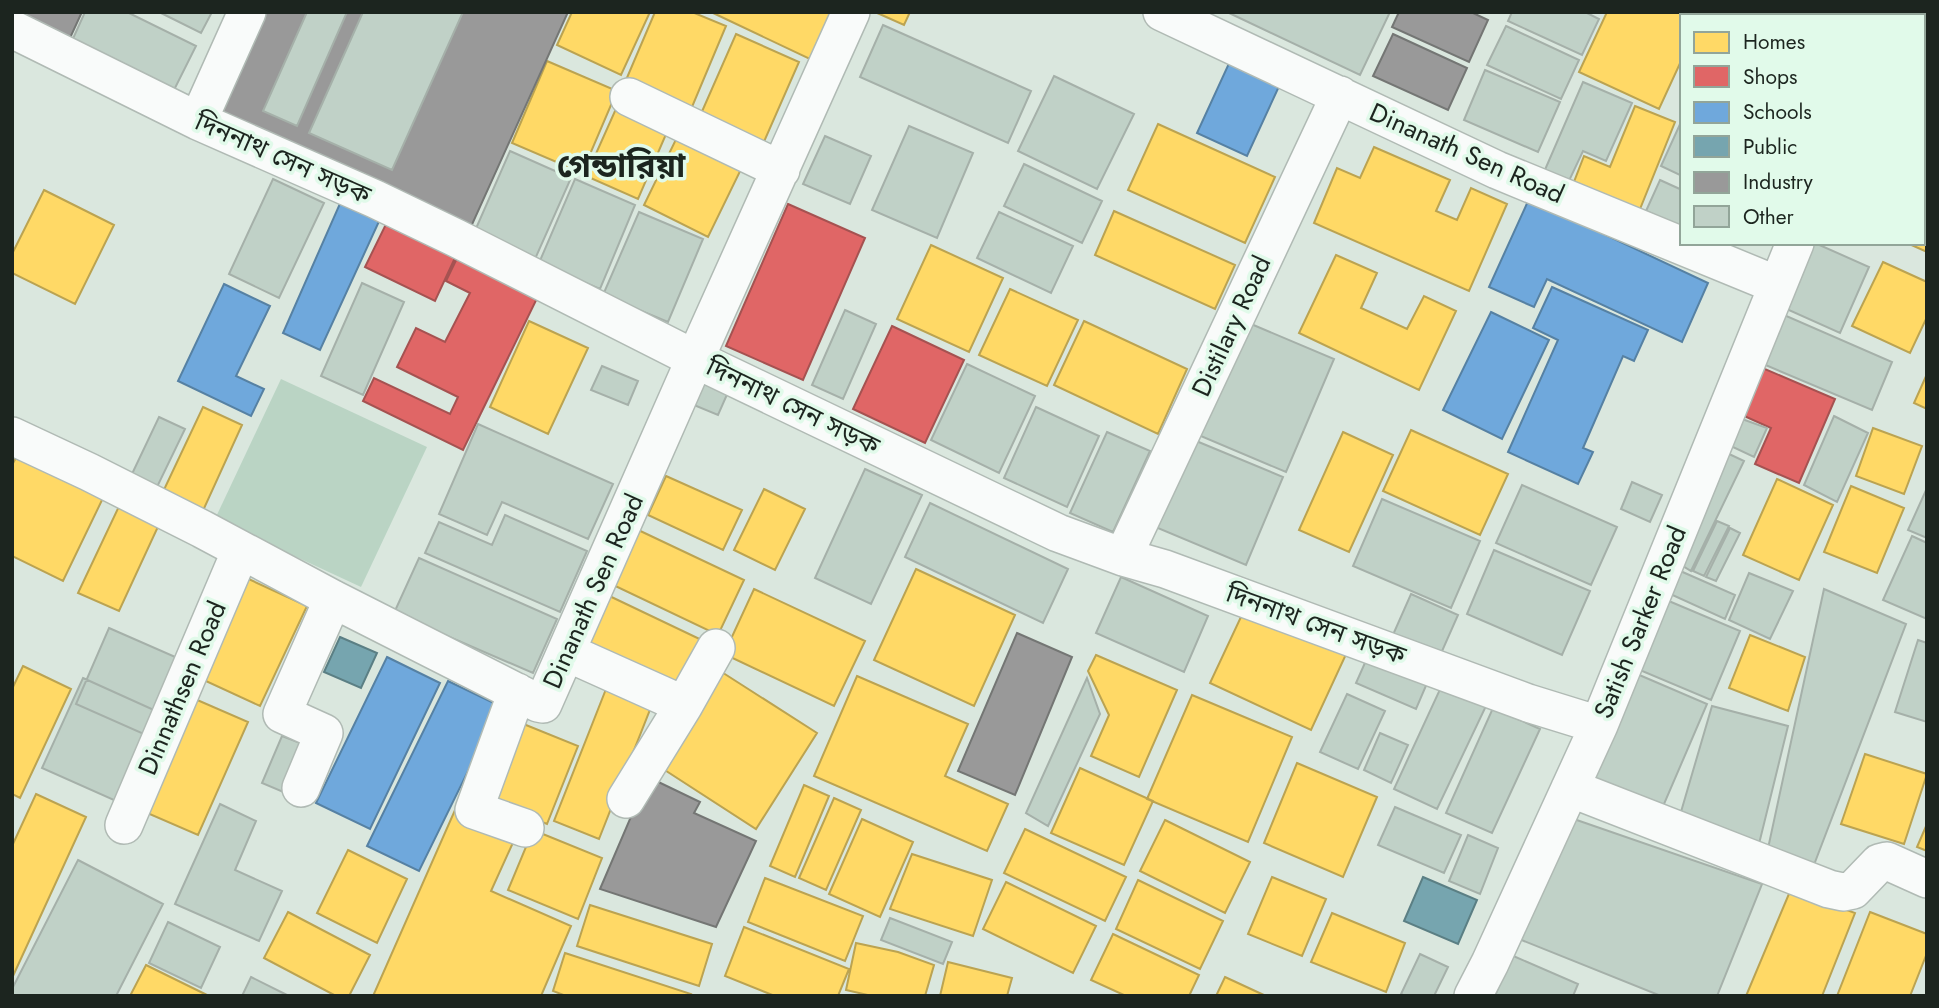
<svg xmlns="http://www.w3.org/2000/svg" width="1939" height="1008" font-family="Jost,'Noto Sans Bengali',sans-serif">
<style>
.green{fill:#bad4c4}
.homes{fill:#ffd966;stroke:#bba351;stroke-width:2}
.shops{fill:#e06666;stroke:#a55251;stroke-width:2}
.schools{fill:#6fa8dc;stroke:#5681a3;stroke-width:2}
.public{fill:#76a5af;stroke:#5b7f84;stroke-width:2}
.industry{fill:#999;stroke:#747674;stroke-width:2}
.building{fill:#c0d1c7;stroke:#a5b0a9;stroke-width:2}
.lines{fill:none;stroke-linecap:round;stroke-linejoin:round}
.street-casing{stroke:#b0bab4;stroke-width:40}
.street{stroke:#f9fbfa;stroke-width:37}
.labels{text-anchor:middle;stroke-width:7;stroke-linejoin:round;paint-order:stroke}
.street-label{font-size:26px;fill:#1c251f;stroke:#e1faea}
.district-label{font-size:33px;font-weight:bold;fill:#1c251f;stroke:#e1faea}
</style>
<rect width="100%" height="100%" fill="#dae7de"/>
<path class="green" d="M281,379L427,447L361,587L215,519Z"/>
<path class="homes" d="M572,12H650L621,75L557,45Z
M655,12H692L726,26L692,107L626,80Z
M711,12H834L812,60Z
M875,12H910L904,25Z
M1607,12H1698L1702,14L1682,16V59L1659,109L1579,72Z
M736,34L799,62L763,144L700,116Z
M547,61L617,91L582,173L512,143Z
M1923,76L1927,78V168L1923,166Z
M619,102L670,125L638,199L586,176Z
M1635,106L1675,122L1638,214L1572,187L1584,156L1610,167Z
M1158,124L1275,177L1245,243L1128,190Z
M682,127L746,159L708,237L644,205Z
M1374,147L1450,180L1436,211L1457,220L1471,188L1507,204L1469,291L1314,223L1337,168L1360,178Z
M1923,180L1927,181V252L1907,243H1923Z
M44,190L114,225L75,304L12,273V254Z
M1114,211L1235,265L1215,309L1095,255Z
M931,245L1003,278L969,352L897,319Z
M1336,255L1377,273L1361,308L1407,329L1424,296L1456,311L1419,390L1299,333Z
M1883,262L1927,282V317L1910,353L1852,326Z
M1010,289L1078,320L1047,386L979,355Z
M529,321L588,348L548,434L490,407Z
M1084,321L1187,369L1158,434L1054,385Z
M1927,374V409L1914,403Z
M203,407L242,425L201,515L161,496Z
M1873,428L1922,446L1904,494L1856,476Z
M1411,430L1508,474L1480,535L1383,491Z
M1343,432L1393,455L1349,552L1299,530Z
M17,456L103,498L63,581L12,556V465Z
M666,476L742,510L723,550L648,515Z
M1777,479L1833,505L1799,580L1743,555Z
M1851,486L1904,508L1877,573L1824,552Z
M764,489L805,509L775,570L734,550Z
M122,500L162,518L119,611L78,593Z
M634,528L744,580L718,635L609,583Z
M916,569L1015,615L974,706L874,660Z
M242,576L307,606L260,706L195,676Z
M754,589L865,641L834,706L724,654Z
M601,592L708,643L686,689L579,638Z
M1247,604L1348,650L1311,730L1210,683Z
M1750,635L1805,657L1788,711L1729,688Z
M1096,655L1177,690L1139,777L1091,756L1109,715L1088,671Z
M23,666L71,689L20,798L12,794V689Z
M717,669L817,733L756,829L657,765Z
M857,676L968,724L945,776L1008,804L987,851L814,776Z
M608,684L653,702L599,839L554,821Z
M1192,695L1292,737L1248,842L1147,799Z
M188,696L248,722L198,835L138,809Z
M521,723L578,746L547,824L490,801Z
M1865,754L1927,774L1904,844L1841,824Z
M1297,763L1377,797L1343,877L1264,843Z
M1080,768L1153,801L1124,865L1051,833Z
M804,785L829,796L795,877L770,866Z
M36,794L86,817L13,976L12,846Z
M834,798L861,810L826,890L799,878Z
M455,810L516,836L491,891L571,926L541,996H373Z
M862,819L913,842L880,917L829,894Z
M1165,820L1250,862L1225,913L1140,871Z
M1927,824V851L1917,847Z
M1025,829L1126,877L1105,921L1004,873Z
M533,830L602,858L578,919L508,890Z
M348,850L407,879L377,943L317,913Z
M912,854L992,880L973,936L890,909Z
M1272,877L1326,899L1302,956L1248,934Z
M765,878L863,916L845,961L748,922Z
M1138,880L1223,921L1200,969L1116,929Z
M1006,882L1096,926L1073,973L983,929Z
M1791,889L1855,913L1822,996H1746Z
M590,905L712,944L699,986L577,946Z
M288,912L370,955L349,996H336L264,958Z
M1870,912L1927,934V953L1910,996H1837Z
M1332,913L1405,943L1386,992L1311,962Z
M744,927L849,969L838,996H775L725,976Z
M1113,934L1199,975L1189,996H1126L1091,980Z
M856,943L898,952L934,965L925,996H872L846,990Z
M565,953L691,994L690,996H566L553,991Z
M948,962L1012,978L1007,996H940Z
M146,965L209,996H130Z
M1225,977L1266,996H1216Z"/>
<path class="shops" d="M788,204L865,238L803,380L726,346Z
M391,214L460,247L435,301L365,267Z
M462,248L543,286L463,450L363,401L374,378L450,414L458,397L397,367L416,328L445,342L470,293L446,281Z
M892,326L964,360L925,443L853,409Z
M1753,364L1835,399L1799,483L1755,464L1771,428L1733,411Z"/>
<path class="schools" d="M1231,59L1281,82L1247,156L1197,133Z
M342,199L381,217L320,350L283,333Z
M1529,199L1708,283L1682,342L1547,279L1534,307L1489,287Z
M224,284L270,306L236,376L264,389L251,416L178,381Z
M1552,287L1648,330L1634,361L1623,356L1583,448L1593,452L1578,484L1508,452L1558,340L1533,328Z
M1491,312L1549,340L1502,439L1443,410Z
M387,657L440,683L370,829L316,803Z
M448,681L500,706L419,871L367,846Z"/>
<path class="public" d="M340,637L377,653L361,688L324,672Z
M1423,877L1477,900L1458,944L1404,921Z"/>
<path class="industry" d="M17,12H78L81,14L70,38Z
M256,12H568L470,229L211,110Z
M1399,12H1471L1488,20L1469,62L1392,27Z
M1393,34L1467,68L1448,110L1373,76Z
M1017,633L1072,657L1015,795L958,771Z
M648,777L700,802L694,813L756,841L716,927L600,889Z"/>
<path class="building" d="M85,12H127L196,46L173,92L71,43Z
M159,12H212L201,33Z
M307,12H347L297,126L263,111Z
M363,12H463L392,170L309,133Z
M1227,12H1390L1360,75Z
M1512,12H1585L1599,19L1582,55L1508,21Z
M1748,12H1829L1828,16H1747Z
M883,25L1031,91L1008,143L860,77Z
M1506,26L1579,60L1561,99L1487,65Z
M1485,70L1560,102L1538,152L1464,120Z
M1054,76L1134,114L1097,189L1018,151Z
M1583,82L1632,103L1606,161L1583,151L1568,183L1544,172Z
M1681,122H1682V176L1661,166Z
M909,126L973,153L937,238L872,210Z
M825,136L871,156L850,204L803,184Z
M510,151L571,178L535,259L474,233Z
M1024,164L1102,201L1082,243L1004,206Z
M273,179L324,203L279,298L229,274Z
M575,179L635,205L600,289L539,263Z
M1660,180L1682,190V227L1646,211Z
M639,212L703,239L668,322L603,295Z
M999,212L1073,246L1051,293L977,258Z
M1786,243H1815L1869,267L1840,333L1762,298Z
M362,283L404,302L363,395L321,376Z
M845,310L876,324L843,399L812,385Z
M1777,312L1892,362L1872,410L1756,361Z
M1244,321L1334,359L1286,472L1196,434Z
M967,364L1035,396L999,473L931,440Z
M602,366L638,381L628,405L591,390Z
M700,378L729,390L718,415L689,403Z
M1036,407L1099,436L1067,507L1004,478Z
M1731,415L1767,428L1754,457L1718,440Z
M1834,416L1868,433L1837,502L1804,485Z
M159,417L185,429L157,487L131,476Z
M478,424L613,484L588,539L502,502L487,535L439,514Z
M1107,432L1150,451L1113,532L1070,513Z
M1189,438L1283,477L1246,565L1153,526Z
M1710,445L1744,461L1691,571L1662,553Z
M865,469L922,495L871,604L815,578Z
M1632,482L1662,495L1650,522L1621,509Z
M1522,485L1617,527L1591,585L1496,543Z
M1927,488V538L1908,530Z
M1382,499L1480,541L1451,608L1353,566Z
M930,503L1068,569L1043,623L905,557Z
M505,515L587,551L560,612L425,553L439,522L492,545Z
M1717,521L1729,526L1704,576L1693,571Z
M1730,528L1740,533L1716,581L1706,577Z
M1912,536L1927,543V619L1883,600Z
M1494,550L1590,591L1562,655L1467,614Z
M419,558L557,619L533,673L394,613Z
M1678,570L1735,595L1725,619L1668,593Z
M1749,573L1793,591L1770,639L1729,620Z
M1121,577L1208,616L1184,672L1096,633Z
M1824,589L1906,624L1812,870L1767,853Z
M1411,594L1458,615L1439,658L1392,637Z
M1664,599L1740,631L1711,700L1635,668Z
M109,628L189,663L155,739L76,704Z
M1918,640L1927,643V722L1895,712Z
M1372,647L1431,674L1416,709L1356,683Z
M1630,671L1707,704L1658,818L1581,784Z
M83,678L165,715L125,805L42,768Z
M1087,678L1100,714L1048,826L1026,813Z
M1442,685L1486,706L1437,809L1394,789Z
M1347,694L1385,711L1358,769L1320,752Z
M1712,706L1788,726L1758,848L1678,822Z
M1493,708L1540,729L1492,833L1446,813Z
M1380,733L1408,745L1391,783L1364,770Z
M282,736L308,746L288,794L262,783Z
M220,804L256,821L235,870L282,891L259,941L175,904Z
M1395,807L1461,835L1444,873L1378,845Z
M1568,817L1762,884L1717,996H1661L1519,939Z
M1468,835L1498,848L1480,894L1449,881Z
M78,860L163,904L116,996H12V989Z
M890,918L952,942L943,964L881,940Z
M168,922L220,947L201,988L149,963Z
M1420,954L1448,967L1434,996H1405L1401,994Z
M1511,955L1578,984L1573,996H1495Z
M251,977L289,996H242Z"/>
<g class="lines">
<defs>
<path id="street" d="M1162,12L1497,170L1777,285
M1888,16L1889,12
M12,29L198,121L375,199L456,238L695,359L1058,533L1123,557L1165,569L1528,703L1599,725
M629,97L781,170
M198,121L247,12
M12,436L89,472L202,529L333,599L538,703L543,704L695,359L851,12
M1123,557L1340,95
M566,652L684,705L626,799
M517,692L474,810L525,828
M684,705L716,648
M301,788L324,733L282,714L333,599
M1570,788L1829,889L1843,892L1853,890L1879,863L1887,861L1927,879
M124,825L241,550
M1473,996L1490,963L1599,725L1795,243"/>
</defs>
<use href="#street" class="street-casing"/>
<use href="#street" class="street"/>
</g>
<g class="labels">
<g class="street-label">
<text transform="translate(1467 153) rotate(24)" y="9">Dinanath Sen Road</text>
<text transform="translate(283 158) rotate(24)" y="9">দিননাথ সেন সড়ক</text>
<text transform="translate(1231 326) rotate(-65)" y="9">Distilary Road</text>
<text transform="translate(793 406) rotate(26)" y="9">দিননাথ সেন সড়ক</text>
<text transform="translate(593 591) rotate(-66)" y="9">Dinanath Sen Road</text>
<text transform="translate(1640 622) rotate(-68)" y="9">Satish Sarker Road</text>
<text transform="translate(1316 624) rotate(20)" y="9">দিননাথ সেন সড়ক</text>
<text transform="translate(182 688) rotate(-67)" y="9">Dinnathsen Road</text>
</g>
<g class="district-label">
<text x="621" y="177">গেন্ডারিয়া</text>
</g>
</g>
<rect width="1939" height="1008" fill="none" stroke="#1c251f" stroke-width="28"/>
<rect x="1680" y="14" width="245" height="231" fill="#e1faea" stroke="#92a599" stroke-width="2"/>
<rect x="1694" y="32" width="35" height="21" fill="#ffd966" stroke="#92a599" stroke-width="2"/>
<text x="1743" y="49" font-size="21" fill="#1c251f">Homes</text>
<rect x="1694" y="66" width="35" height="21" fill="#e06666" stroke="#92a599" stroke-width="2"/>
<text x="1743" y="84" font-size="21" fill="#1c251f">Shops</text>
<rect x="1694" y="102" width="35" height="21" fill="#6fa8dc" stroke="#92a599" stroke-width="2"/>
<text x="1743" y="119" font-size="21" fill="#1c251f">Schools</text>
<rect x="1694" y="136" width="35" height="21" fill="#76a5af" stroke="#92a599" stroke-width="2"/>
<text x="1743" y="154" font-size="21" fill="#1c251f">Public</text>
<rect x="1694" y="172" width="35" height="21" fill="#999999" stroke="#92a599" stroke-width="2"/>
<text x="1743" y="189" font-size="21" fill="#1c251f">Industry</text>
<rect x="1694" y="206" width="35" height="21" fill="#c0d1c7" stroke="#92a599" stroke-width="2"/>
<text x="1743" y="224" font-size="21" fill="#1c251f">Other</text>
</svg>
